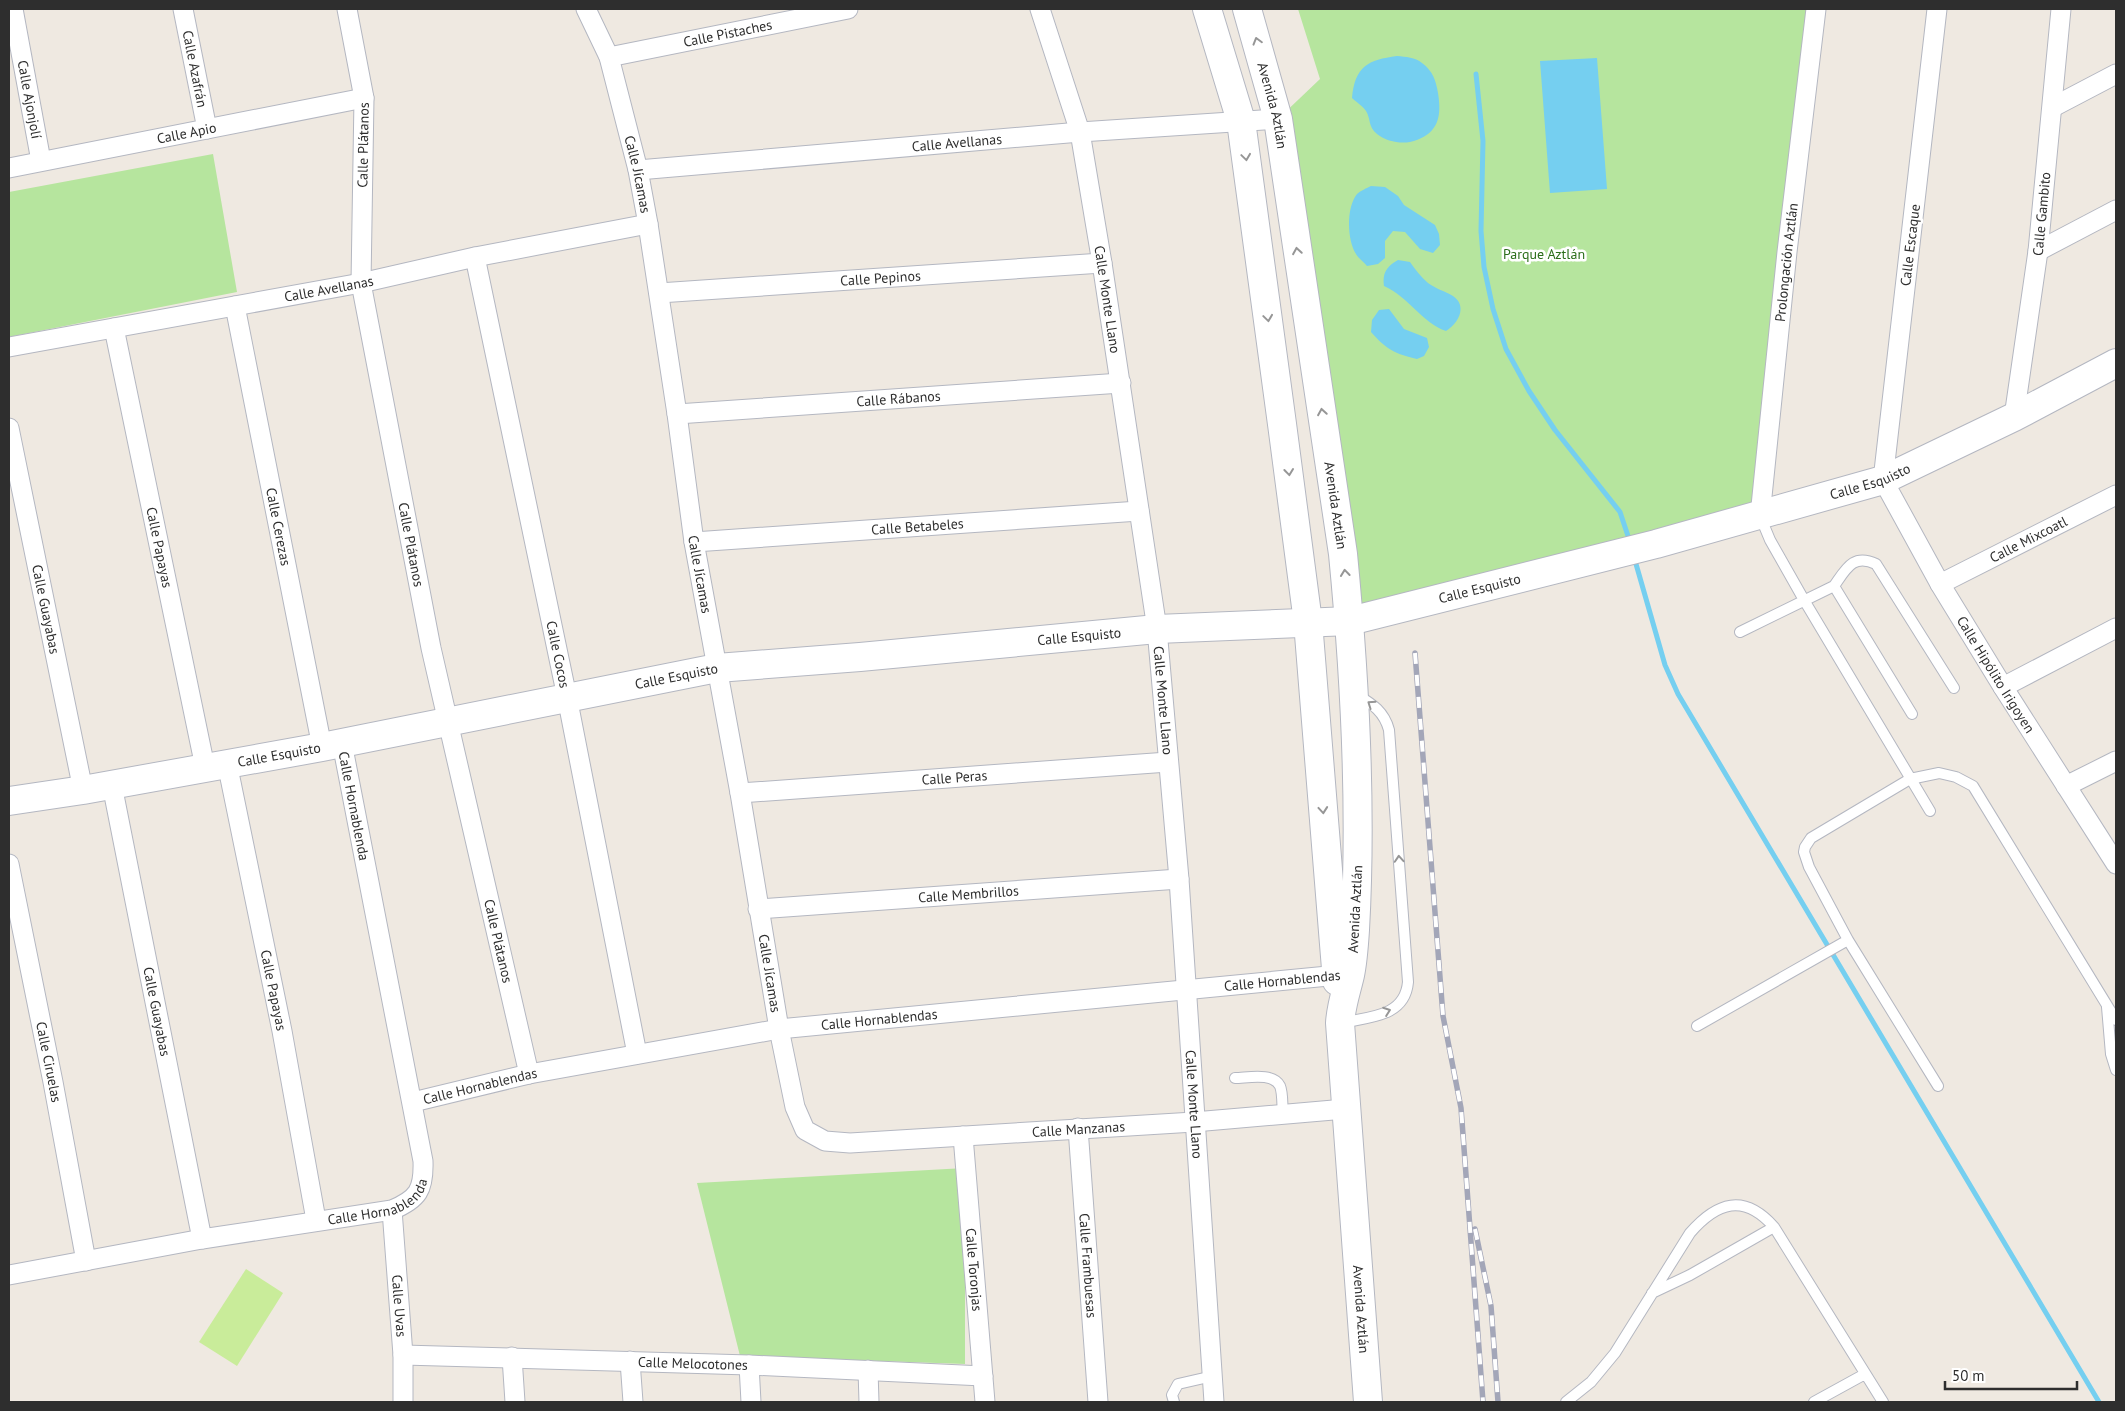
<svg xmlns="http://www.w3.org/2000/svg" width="2125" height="1411" font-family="'PT Sans',sans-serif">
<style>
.green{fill:#b6e59e}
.pitch{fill:#c9ec9a}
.water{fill:#75cff0}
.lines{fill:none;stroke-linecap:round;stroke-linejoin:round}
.stream{stroke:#75cff0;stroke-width:5}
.lane-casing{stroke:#b4b7c1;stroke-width:12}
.street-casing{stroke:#b4b7c1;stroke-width:21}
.secondary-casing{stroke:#b4b7c1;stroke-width:30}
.lane{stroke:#fff;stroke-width:10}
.street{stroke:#fff;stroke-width:19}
.secondary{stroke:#fff;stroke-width:28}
.rail-casing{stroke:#a3a6b8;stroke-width:5.5}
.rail{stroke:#fff;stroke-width:4;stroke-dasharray:11;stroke-linecap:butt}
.oneway{stroke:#969696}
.labels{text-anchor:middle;stroke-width:5;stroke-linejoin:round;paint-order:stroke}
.street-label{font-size:14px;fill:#2e2e2e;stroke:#fff}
.park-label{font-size:14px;fill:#2c6e1b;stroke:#fff}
</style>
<rect width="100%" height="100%" fill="#efe9e1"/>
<path class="green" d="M1298,9H1817L1760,516L1350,621L1278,119L1320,79Z
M213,154L237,292L9,337V192Z
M965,1168V1364L740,1356L697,1183Z"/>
<path class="pitch" d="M246,1269L283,1293L237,1366L199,1342Z"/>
<path class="water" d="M1397,56C1406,57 1415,57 1422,63C1433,71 1436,81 1438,93C1442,118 1438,135 1410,142C1399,144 1386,141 1377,134C1368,127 1371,119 1366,111C1363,106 1356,102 1352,98C1355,66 1368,60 1397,56Z
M1597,58L1607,189L1550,193L1540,61Z
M1371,186L1385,187L1398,196L1404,205L1435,225L1439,234L1440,245L1433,253L1420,249L1405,232L1393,231L1385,241V258L1378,264L1367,266C1364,262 1358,258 1356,254C1347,240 1346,208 1357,194C1360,191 1367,188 1371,186Z
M1398,260L1410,262C1415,269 1421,277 1428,283C1436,289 1445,291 1453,296C1468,306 1458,324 1446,331C1421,322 1409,297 1384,286C1382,273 1387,266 1398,260Z
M1389,309L1404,329L1427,338L1429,347L1424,356L1417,359C1395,354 1386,349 1371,332L1372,320L1379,310Z"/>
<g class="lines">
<path class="stream" d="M1476,74L1483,141L1481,231L1484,267L1493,309L1506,349L1529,391L1555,430L1620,512L1630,542
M1634,557L1665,665L1678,694L2099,1402"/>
<defs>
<path id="lane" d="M1760,516L1770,540L1804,600L1930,811
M1834,586C1846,569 1853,553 1876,564L1954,688
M1740,632L1834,586L1912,714
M2107,1007L2111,1054L2116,1070
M1341,1023C1369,1017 1405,1017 1408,982L1389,730C1384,711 1372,704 1356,694
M1697,1026L1848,940
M1235,1078C1247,1078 1273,1072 1280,1086C1283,1093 1282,1106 1283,1114
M1938,1086L1848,940L1809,867L1804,852L1805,847L1811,838L1910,779L1939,773L1956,777L1973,786L2116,1020
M1652,1293L1690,1275L1774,1227
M1174,1402L1172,1395L1178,1384L1213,1376
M1566,1402L1591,1382L1615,1353L1690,1233C1717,1202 1744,1193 1774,1227L1883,1402
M1814,1402L1865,1374"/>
<g id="street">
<path id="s1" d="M13,9L41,161"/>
<path id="s2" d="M183,9L207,129"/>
<path id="s3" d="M347,9L364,98L361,283L431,648L529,1074"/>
<path id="s4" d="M586,9L609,57L638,170L648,224L677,414L694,542L740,793L779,1029L795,1107L805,1130L825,1141L850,1143L1194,1122L1345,1109"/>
<path id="s5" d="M1040,9L1080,132L1102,263L1157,629L1179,879L1214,1402"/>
<path id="s6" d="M1937,9L1883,480L1940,584L2003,687L2116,864"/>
<path id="s7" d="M609,57L848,9"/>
<path d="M2053,107L2116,74"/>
<path id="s8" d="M9,168L364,98"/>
<path id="s9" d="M638,170L1080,132L1278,119"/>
<path d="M2038,251L2116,210"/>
<path id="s10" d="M475,257L567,697L637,1054"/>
<path id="s11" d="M659,293L1102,263"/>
<path id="s12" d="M235,306L322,747"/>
<path id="s13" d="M114,328L205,767"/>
<path id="s14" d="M9,347L361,283L475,257L648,224"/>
<path id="s15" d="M677,414L1121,383"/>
<path id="s16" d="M2014,417L2038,251L2061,9"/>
<path id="s17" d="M9,428L83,790"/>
<path id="s18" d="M1760,516L1787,252L1816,9"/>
<path id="s19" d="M694,542L1139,511"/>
<path id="s20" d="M1940,584L2116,495"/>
<path d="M2003,687L2116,628"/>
<path id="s21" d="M227,763L282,1031L316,1220"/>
<path id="s22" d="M112,785L202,1239"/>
<path d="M2066,786L2116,761"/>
<path id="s23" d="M740,793L1168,762"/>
<path id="s24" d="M9,864L53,1082L86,1261"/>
<path id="s25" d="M758,909L1179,879"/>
<path id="s26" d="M413,1102L529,1074L779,1029L1349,974"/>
<path id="s27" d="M1078,1128L1098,1402"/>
<path id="s28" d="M963,1136L985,1402"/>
<path id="s29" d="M392,1210L403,1355V1402"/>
<path id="s30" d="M9,1275L202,1239L392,1210C418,1199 424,1190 423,1161L342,743"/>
<path id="s31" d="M403,1355L749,1365L983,1376"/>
<path d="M512,1357L515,1402"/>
<path d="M630,1361L633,1402"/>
<path d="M749,1365L751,1402"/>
<path d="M868,1370L869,1402"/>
</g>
<g id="secondary">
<path d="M1207,9L1241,121L1282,424L1308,622L1337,981"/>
<path id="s32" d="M1247,9L1278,119L1343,554C1355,678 1362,805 1355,930C1354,945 1353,961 1350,975C1346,992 1341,1006 1340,1023L1368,1402"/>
<path id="s33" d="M9,801L83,790L322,747L717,668L860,657L1157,629L1350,621L1656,544L1883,480L2014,417L2116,363"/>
</g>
</defs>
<use href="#lane" class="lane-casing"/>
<use href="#street" class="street-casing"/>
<use href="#secondary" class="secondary-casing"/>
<use href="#lane" class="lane"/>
<use href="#street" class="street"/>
<use href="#secondary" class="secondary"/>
<defs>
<path id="rail" d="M1415,653L1443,1016L1461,1108L1483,1402
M1475,1229L1491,1306L1498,1402"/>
</defs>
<use href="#rail" class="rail-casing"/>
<use href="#rail" class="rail"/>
</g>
<defs><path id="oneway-chevron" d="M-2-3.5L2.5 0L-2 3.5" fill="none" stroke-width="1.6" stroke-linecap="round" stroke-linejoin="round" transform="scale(1.25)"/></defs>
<g class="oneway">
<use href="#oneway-chevron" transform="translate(1257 41) rotate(-106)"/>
<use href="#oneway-chevron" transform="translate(1246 157) rotate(82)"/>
<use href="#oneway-chevron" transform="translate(1297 251) rotate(-99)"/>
<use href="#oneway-chevron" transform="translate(1268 318) rotate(82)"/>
<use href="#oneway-chevron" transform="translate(1322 412) rotate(-99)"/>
<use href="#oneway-chevron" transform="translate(1289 472) rotate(83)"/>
<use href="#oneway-chevron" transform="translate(1345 573) rotate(-96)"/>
<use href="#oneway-chevron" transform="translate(1371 704) rotate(-145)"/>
<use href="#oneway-chevron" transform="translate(1323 810) rotate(85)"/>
<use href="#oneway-chevron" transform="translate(1399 859) rotate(-94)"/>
<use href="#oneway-chevron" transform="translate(1387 1011) rotate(-20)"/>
</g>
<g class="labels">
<g class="street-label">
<text dy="5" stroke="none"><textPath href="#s7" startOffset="121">Calle Pistaches</textPath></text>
<text dy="5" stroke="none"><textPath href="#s2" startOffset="61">Calle Azafrán</textPath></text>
<text dy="5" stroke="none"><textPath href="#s1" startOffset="92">Calle Ajonjolí</textPath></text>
<text dy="5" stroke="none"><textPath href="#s32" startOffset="100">Avenida Aztlán</textPath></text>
<text dy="5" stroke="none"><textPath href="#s8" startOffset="181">Calle Apio</textPath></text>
<text dy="5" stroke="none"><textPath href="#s9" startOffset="320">Calle Avellanas</textPath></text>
<text transform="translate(363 145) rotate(-89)" y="5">Calle Plátanos</text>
<text dy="5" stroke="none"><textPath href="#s4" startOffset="174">Calle Jícamas</textPath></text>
<text dy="5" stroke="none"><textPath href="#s16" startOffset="205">Calle Gambito</textPath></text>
<text transform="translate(1910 245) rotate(-83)" y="5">Calle Escaque</text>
<text dy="5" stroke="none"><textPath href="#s18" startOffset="255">Prolongación Aztlán</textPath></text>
<text dy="5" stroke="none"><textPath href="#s11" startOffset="222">Calle Pepinos</textPath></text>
<text dy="5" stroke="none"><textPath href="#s14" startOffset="325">Calle Avellanas</textPath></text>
<text dy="5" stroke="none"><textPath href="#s5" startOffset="299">Calle Monte Llano</textPath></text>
<text dy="5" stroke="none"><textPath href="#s15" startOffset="222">Calle Rábanos</textPath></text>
<text dy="5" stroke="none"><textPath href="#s33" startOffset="1894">Calle Esquisto</textPath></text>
<text dy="5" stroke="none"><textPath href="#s32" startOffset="505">Avenida Aztlán</textPath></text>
<text dy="5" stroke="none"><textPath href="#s12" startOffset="225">Calle Cerezas</textPath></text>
<text dy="5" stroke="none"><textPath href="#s19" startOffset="224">Calle Betabeles</textPath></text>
<text dy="5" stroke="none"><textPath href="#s20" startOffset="99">Calle Mixcoatl</textPath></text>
<text dy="5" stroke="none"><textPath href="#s3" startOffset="542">Calle Plátanos</textPath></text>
<text dy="5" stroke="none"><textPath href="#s13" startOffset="224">Calle Papayas</textPath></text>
<text dy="5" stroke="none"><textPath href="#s4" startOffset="579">Calle Jícamas</textPath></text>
<text dy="5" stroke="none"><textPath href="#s33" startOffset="1489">Calle Esquisto</textPath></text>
<text dy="5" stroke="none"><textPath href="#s17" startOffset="185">Calle Guayabas</textPath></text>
<text dy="5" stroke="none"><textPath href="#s33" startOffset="1084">Calle Esquisto</textPath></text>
<text dy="5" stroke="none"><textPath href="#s10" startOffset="406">Calle Cocos</textPath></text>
<text dy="5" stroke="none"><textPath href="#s6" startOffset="699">Calle Hipólito Irigoyen</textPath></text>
<text dy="5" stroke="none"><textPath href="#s33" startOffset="679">Calle Esquisto</textPath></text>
<text dy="5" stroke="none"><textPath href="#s5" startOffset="704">Calle Monte Llano</textPath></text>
<text dy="5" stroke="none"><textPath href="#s33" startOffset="274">Calle Esquisto</textPath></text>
<text dy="5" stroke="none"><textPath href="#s23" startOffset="215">Calle Peras</textPath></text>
<text transform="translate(354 806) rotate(79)" y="5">Calle Hornablenda</text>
<text dy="5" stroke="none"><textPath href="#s25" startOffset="211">Calle Membrillos</textPath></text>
<text transform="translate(1355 909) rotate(-87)" y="5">Avenida Aztlán</text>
<text dy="5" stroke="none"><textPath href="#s3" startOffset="948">Calle Plátanos</textPath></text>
<text dy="5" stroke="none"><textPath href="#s4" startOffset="984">Calle Jícamas</textPath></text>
<text dy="5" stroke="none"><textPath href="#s26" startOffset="879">Calle Hornablendas</textPath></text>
<text dy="5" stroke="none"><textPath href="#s21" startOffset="232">Calle Papayas</textPath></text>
<text dy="5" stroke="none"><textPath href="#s22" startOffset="231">Calle Guayabas</textPath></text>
<text dy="5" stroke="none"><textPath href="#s26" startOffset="474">Calle Hornablendas</textPath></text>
<text dy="5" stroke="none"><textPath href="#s24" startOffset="202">Calle Ciruelas</textPath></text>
<text dy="5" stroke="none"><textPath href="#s26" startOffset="69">Calle Hornablendas</textPath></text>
<text dy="5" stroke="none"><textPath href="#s5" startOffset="1109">Calle Monte Llano</textPath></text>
<text dy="5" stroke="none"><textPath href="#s4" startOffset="1422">Calle Manzanas</textPath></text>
<text dy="5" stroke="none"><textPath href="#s30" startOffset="379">Calle Hornablenda</textPath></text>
<text dy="5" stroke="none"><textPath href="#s27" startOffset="138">Calle Frambuesas</textPath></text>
<text dy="5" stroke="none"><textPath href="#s28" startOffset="134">Calle Toronjas</textPath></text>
<text dy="5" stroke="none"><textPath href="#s29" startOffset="96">Calle Uvas</textPath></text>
<text dy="5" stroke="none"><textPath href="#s32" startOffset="1312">Avenida Aztlán</textPath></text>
<text dy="5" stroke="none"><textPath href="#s31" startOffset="290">Calle Melocotones</textPath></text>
</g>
<g class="park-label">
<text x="1544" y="259">Parque Aztlán</text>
</g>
</g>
<rect width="2125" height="1411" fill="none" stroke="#2e2e2e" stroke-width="20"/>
<path d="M1945 1381v8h132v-8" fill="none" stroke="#2e2e2e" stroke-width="2.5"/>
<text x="1952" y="1381" font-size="15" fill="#2e2e2e" stroke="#ffffff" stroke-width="4" paint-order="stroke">50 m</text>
</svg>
